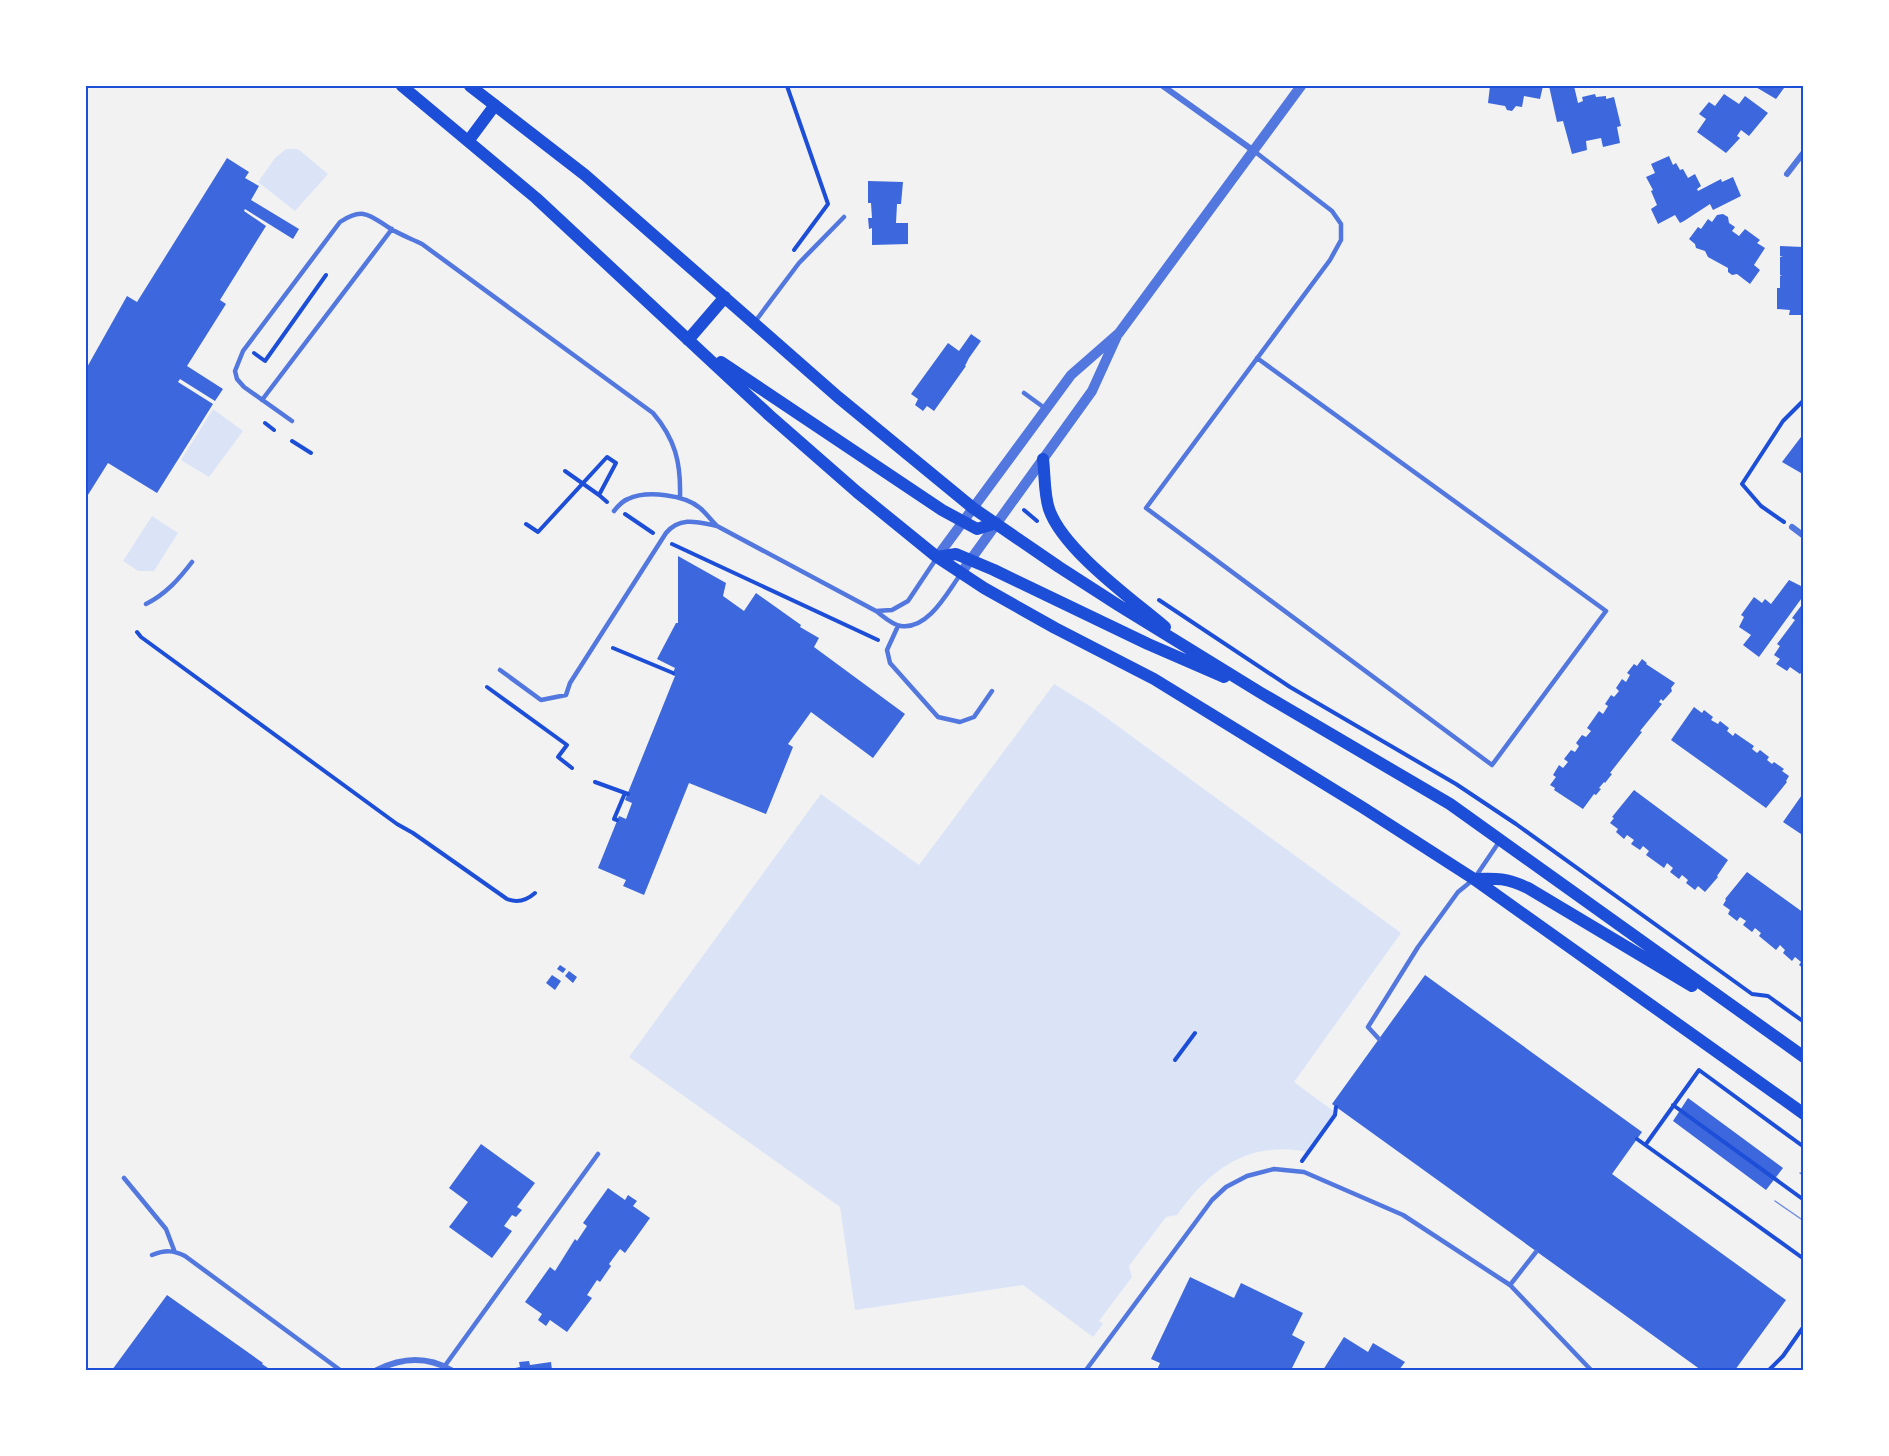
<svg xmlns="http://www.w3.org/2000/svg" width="1889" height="1456" font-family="Arial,sans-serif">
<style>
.green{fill:#dbe4f7}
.building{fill:#3d67dc}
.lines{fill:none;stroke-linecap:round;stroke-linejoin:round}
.path{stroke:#1d4ed8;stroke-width:4}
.service{stroke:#5277de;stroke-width:4.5}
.minor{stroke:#5277de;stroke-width:6}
.tertiary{stroke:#5277de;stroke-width:10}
.secondary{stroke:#1d4ed8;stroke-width:12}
.tram{stroke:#7290e2;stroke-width:1.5}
.neatline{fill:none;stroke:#1d4ed8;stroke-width:2}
</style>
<rect width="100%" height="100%" fill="#f2f2f2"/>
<path class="green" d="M286,149H298L328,174L295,211L258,182L275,158Z
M213,409L243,431L209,477L181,460Z
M152,516L178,533L154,571H138L123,561Z
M1054,684L1093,708L1401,933L1294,1082L1336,1113L1308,1152C1248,1140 1210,1169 1177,1215L1166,1217L1129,1266L1132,1277L1099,1321L1103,1324L1093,1337L1023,1285L855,1310L840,1207L629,1057L821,794L919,865Z"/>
<path class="building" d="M1490,86H1543L1540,99L1524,96L1522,107L1516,106L1512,111L1507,110L1505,106L1488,103Z
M1549,86H1574L1578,103L1583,101L1582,97L1595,94L1596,97L1606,96V99L1614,97L1621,126L1617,127L1620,143L1603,147L1601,138L1586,141L1587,150L1572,154L1563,121L1557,122Z
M1754,86H1781L1784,88L1776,99Z
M1724,94L1739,104L1745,96L1768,113L1749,136L1741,130L1737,136L1740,138L1726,153L1697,132L1706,119L1699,114L1709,102L1715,106Z
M1669,156L1673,165L1676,163L1680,170L1683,169L1688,178L1695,174L1701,186L1697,189L1698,191L1721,179L1722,182L1733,177L1741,196L1713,210L1710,204L1684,221L1680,223L1675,215L1658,224L1651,209L1657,205L1651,191L1653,190L1646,177L1655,173L1651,164Z
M227,158L249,172L245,178L259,186L251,200L299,229L293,239L245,209L244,211L266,226L220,300L226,304L187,366L223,389L215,401L180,379L178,382L213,404L157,493L108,463L86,498V369L127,296L137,302Z
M868,181L903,182L901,204H897L896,223H908V244L872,245V228L869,229L868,218H872L871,203H868Z
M1723,214L1728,217L1729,223L1735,227L1732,231L1739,236L1745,229L1760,240L1757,243L1765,248L1754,265L1760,270L1750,284L1737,274L1732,275L1728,272V268L1708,257L1705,251L1696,248L1695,244L1689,239L1698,227L1701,229L1708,219L1712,222L1717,215Z
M1780,246L1803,247L1804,315H1789L1790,310L1777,309V288H1780V276L1782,275H1780V257L1783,256H1780Z
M971,334L981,341L969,358L965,366H966L934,411L927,406L923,411L915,405L918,399L911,394L948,343L959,351Z
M1804,433V470L1801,473L1782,462Z
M678,556L726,583L723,596L744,611L756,593L801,625L800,627L819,638L814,647L905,714L873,758L811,712L788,744L793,747L766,814L689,783L644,895L623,886L626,880L598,868L619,816L626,819L632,803L625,800L675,676L672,675L675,668L657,659L676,623H678Z
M1789,580L1803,587L1804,595L1759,657L1743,645L1751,635L1739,627L1744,617L1741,615L1754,597L1762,603L1765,599L1771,604Z
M1804,602V669L1800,674L1790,667L1787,671L1776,664L1780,659L1774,655L1780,646L1777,644L1795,620L1792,618Z
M1642,659L1647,663L1646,664L1675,683L1671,688L1672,691L1663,701L1661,699L1659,702L1662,704L1640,731L1642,732L1610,773L1612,774L1605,783L1604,782L1599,788L1601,789L1596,795L1594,794L1583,809L1554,790L1555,788L1550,785L1556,777L1553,775L1559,765L1563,768L1568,762L1564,759L1571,750L1575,752L1579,746L1576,743L1582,735L1586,737L1591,731L1587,728L1599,711L1603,714L1608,706L1605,704L1611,695L1614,697L1619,691L1616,688L1622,679L1626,682L1630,675L1627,673L1634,664L1637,666Z
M1694,707L1702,713L1704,710L1713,717L1711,720L1718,724L1720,721L1729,728L1727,731L1733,736L1735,733L1754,746L1752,749L1757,753L1760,750L1769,757L1767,760L1772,764L1774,762L1784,769L1782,771L1789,776L1786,781L1787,782L1766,808L1671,740Z
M1634,790L1728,860L1717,876L1718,877L1705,892L1698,886L1695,890L1686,883L1688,880L1682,875L1679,879L1670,872L1673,868L1667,863L1664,868L1646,855L1649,851L1643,846L1640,850L1631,844L1634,840L1627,835L1624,839L1616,832L1618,829L1610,823L1614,818L1612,817Z
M1804,792V836L1783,822Z
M1747,872L1804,913V969L1799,965L1801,962L1795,957L1792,961L1783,953L1785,950L1780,945L1776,950L1759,936L1761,933L1755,928L1752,932L1743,925L1746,921L1740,917L1737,921L1728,914L1730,910L1723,905L1726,900L1725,899Z
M560,965L566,969L563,973L557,969Z
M569,971L577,977L573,983L565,976Z
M552,975L561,981L555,990L546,983Z
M1425,975L1642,1132L1612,1174L1786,1300L1735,1370H1701L1332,1104Z
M1688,1098L1783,1168L1766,1190L1673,1121Z
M481,1144L535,1183L517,1207L522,1210L516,1217L512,1215L504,1226L512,1231L492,1258L449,1227L468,1202L449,1188Z
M608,1188L625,1200L628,1195L637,1201L633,1206L650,1218L625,1253L620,1249L609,1264L611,1266L600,1282L597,1280L587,1295L592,1298L567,1332L550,1320L546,1326L538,1320L542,1314L525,1302L550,1267L555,1271L575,1239L577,1241L587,1226L583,1223Z
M1190,1277L1234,1298L1241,1283L1303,1313L1292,1335L1305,1342L1291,1370H1157L1160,1363L1151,1359Z
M167,1295L263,1363L262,1364L271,1370H112Z
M1344,1337L1368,1352L1373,1343L1405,1362L1399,1370H1323Z
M529,1361L530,1365L551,1362L552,1370H506L520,1367L519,1362Z"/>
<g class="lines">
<path class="path" d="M787,86L828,204L794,250
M254,353L265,361L326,275
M265,423L274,430
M292,441L311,453
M565,471L599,495
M1024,510L1037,521
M625,514L653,533
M1784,522L1761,506L1742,484L1783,421L1804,400
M526,524L538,532L607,457L616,463L599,495L607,502
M672,544L878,640
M1159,600L1290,687L1456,784L1516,824L1752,994L1768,996L1804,1022
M137,632L141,637L397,824L413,833L507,899C517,903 526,901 535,893
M613,648L673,673
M487,687L567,745L558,757L572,768
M595,782L628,794
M617,820L614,819L625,793
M1175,1060L1195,1033
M1673,1105L1804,1200
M1637,1139L1804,1259
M1646,1144L1699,1070L1804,1147
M1302,1161L1335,1115L1336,1107
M1769,1370L1783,1356L1804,1326"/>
<path class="service" d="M1254,151L1332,211L1341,224V240L1330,260L1146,508L1492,765L1606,611L1257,358
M754,323L799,263L844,217
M1024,393L1046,409
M262,400L392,229
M292,421L244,387L237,379L235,371L243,351L340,222C364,206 370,216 391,229C401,235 412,239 422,244L653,413C675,439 681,462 680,497
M614,511C618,506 622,501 628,499C647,490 685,495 700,508C706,513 711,520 717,526
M146,604C166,594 179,579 192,562
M876,611L892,610L908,601L936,559
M898,626L887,650L890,663L938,717L960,722L974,717L992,691
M500,670L541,700L566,695L570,683L666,533C680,516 698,522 717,526L876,611C883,616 892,625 901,626C928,630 947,593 960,575
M1379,1039L1368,1027L1418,947L1458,892L1474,879L1499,842
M124,1178L166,1229L174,1250
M152,1255C165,1250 173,1250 185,1256L340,1370
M1510,1285L1536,1252
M444,1367L598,1154
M1086,1370L1212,1200L1226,1187L1247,1176L1274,1169L1304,1172L1403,1215L1510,1285L1591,1370"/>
<path class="minor" d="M1163,86L1254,151
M1787,174L1804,152
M1792,527L1804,536
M377,1370C401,1358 427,1356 451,1370"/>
<path class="tertiary" d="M937,557L1071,375L1119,333L1301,86
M961,573L1092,391L1117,336"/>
<path class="secondary" d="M402,86L536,198L769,415L857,492L937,557L984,588L1055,628L1154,679L1362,807L1474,879L1804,1114
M470,86L585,175L838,397L973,508L1059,567L1118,605L1261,693L1450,804L1804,1057
M469,140L495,105
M688,340L725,297
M721,362L942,510L977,529L996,523
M1043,459C1045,475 1044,494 1049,509C1063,550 1132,599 1165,627
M937,557L956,554L994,570L1148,644L1224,677
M1474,879C1497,878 1507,878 1528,888L1692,986"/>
<path class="tram" d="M1800,1173L1804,1175
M1775,1201L1804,1221"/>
</g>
<rect width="1889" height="1456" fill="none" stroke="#ffffff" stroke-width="174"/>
<rect x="87" y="87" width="1715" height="1282" class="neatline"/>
</svg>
